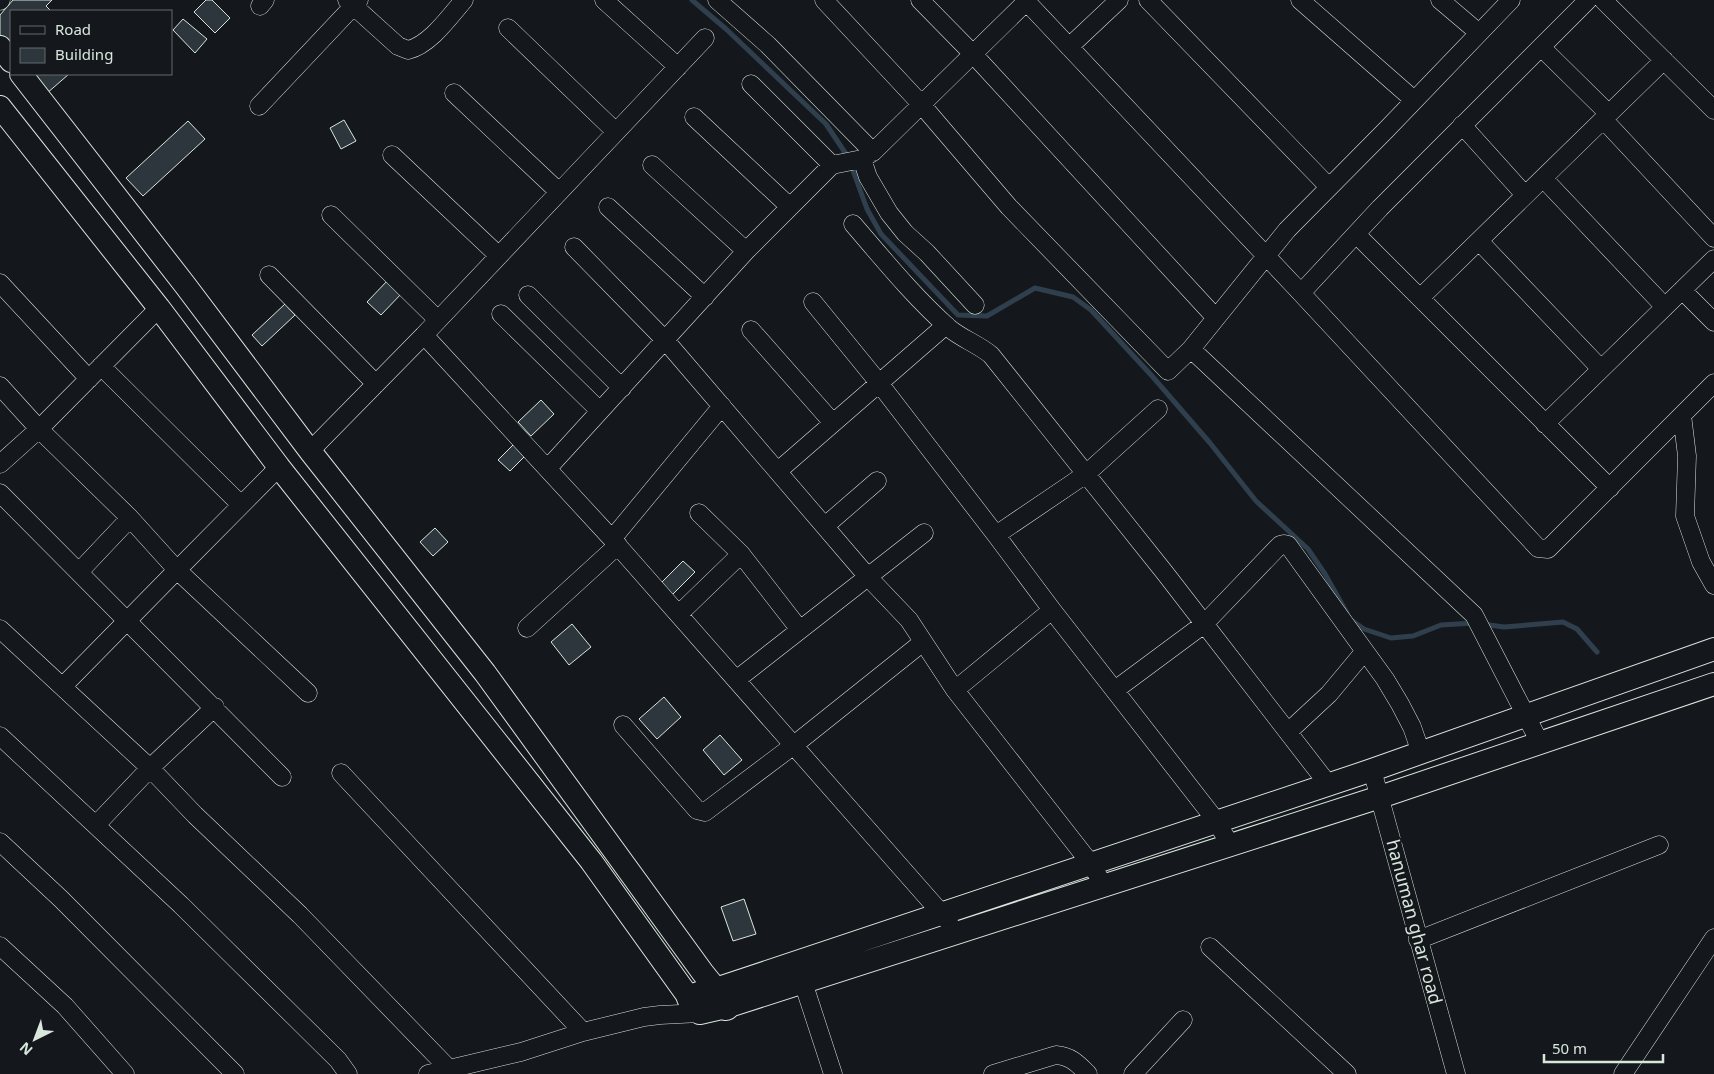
<svg xmlns="http://www.w3.org/2000/svg" width="1714" height="1074" font-family="'Noto Sans',sans-serif">
<style>
.lines{fill:none;stroke-linecap:round;stroke-linejoin:round}
.stream{stroke:#2f3f4d;stroke-width:5}
.building{fill:#2c363c;stroke:#d8e6dc}
.minor-casing{stroke:#d8e6dc;stroke-width:19}
.major-casing{stroke:#d8e6dc;stroke-width:24}
.highway-casing{stroke:#d8e6dc;stroke-width:28}
.minor{stroke:#14181c;stroke-width:18}
.major{stroke:#14181c;stroke-width:22}
.highway{stroke:#14181c;stroke-width:26}
.labels{text-anchor:middle;stroke-width:4;stroke-linejoin:round;paint-order:stroke}
.street-label{font-size:18px;fill:#d8e6dc;stroke:#14181c}
</style>
<rect width="100%" height="100%" fill="#14181c"/>
<g class="lines">
<path class="stream" d="M692,0L726,29L826,124L848,157
M851,165L867,209L881,234L958,315L987,316L1035,288L1073,297L1091,310L1152,376L1210,443L1256,501L1308,549L1325,574L1347,613
M1351,620L1364,629L1391,638L1413,636L1441,625L1474,623
M1482,624L1504,627L1563,622L1577,629L1597,652"/>
</g>
<path class="building" d="M13,0H52L46,6L51,11H11V49L0,35V15Z
M206,0H212L230,18L215,33L194,12Z
M183,19L207,39L195,53L173,30Z
M30,74H69L46,94Z
M344,120L356,141L341,149L330,128Z
M188,121L205,139L143,196L126,178Z
M389,279L403,292L381,315L367,302Z
M285,304L295,315L262,346L252,335Z
M541,400L554,414L531,436L518,422Z
M516,442L528,453L510,471L498,460Z
M435,528L448,542L433,556L420,542Z
M683,561L695,572L671,596L659,585Z
M572,624L591,647L569,665L551,642Z
M664,697L681,717L657,739L639,719Z
M720,735L742,760L724,775L703,750Z
M744,899L756,934L733,941L721,907Z"/>
<g class="lines">
<defs>
<path id="minor" d="M347,0L398,46L408,50C430,45 450,16 464,0
M604,0L678,67
M717,0L768,45L873,152
M824,0L921,104L1009,207L1168,371L1191,349L1287,230L1386,130L1511,0
M920,0L973,54L1216,318
M1025,0L1301,293L1538,548L1548,549L1714,383
M1148,0L1329,187
M1300,0L1414,100
M1440,0L1479,33
M1603,0L1714,110
M0,1L1,0
M260,6L265,0
M508,28L616,132
M1069,47L1119,0
M1541,47L1609,114
M751,84L832,165
M454,93L559,192
M259,106L359,0
M694,117L790,207
M1603,119L1714,238
M1462,125L1525,195
M392,155L499,256
M862,159L868,177L889,213L905,233L927,253L975,305
M652,165L746,251
M1543,178L1665,307
M608,207L705,297
M331,215L438,320
M853,224C884,260 914,297 949,328C962,339 978,344 991,355L1165,573L1328,784
M1357,235L1610,488
M1479,241L1601,369
M574,247L665,340L868,577L909,620L955,690L1091,864L1104,886
M269,275L376,384
M0,283L89,379
M1682,290L1714,322
M1301,293L1380,208L1588,0
M528,295L622,388
M1420,298L1664,60
M813,302L879,383L996,535L1052,610L1217,822L1230,845
M501,314L600,411
M751,330L833,423
M424,335L705,38
M1191,349L1474,615L1540,743
M101,366L241,505
M0,386L39,429L130,518L177,570L279,467
M1682,415L1687,456L1685,516L1701,562L1714,585
M1545,424L1714,259
M310,451L424,335L612,539L949,922
M0,464L39,429L159,308
M548,468L746,251L832,165L862,159L873,152L1028,0
M778,471L946,325
M0,493L282,777
M699,513L741,554L800,630
M825,526L877,481
M996,535L1086,474L1158,409
M612,539L722,406
M79,572L130,518
M679,614L741,554
M527,628L618,545
M0,629L150,768L195,815L300,915L454,1074
M736,680L924,533
M63,686L177,570L308,693
M955,690L1052,610
M1115,690L1204,624L1280,545L1284,544L1288,545L1385,679L1400,704L1412,727L1421,753
M623,725L697,810L705,812L794,745L923,642
M1288,732L1329,694L1364,652
M0,736L181,905L338,1060L348,1074
M1372,770L1456,1074
M341,773L583,1032
M96,825L150,768L215,707
M0,842L61,899L235,1074
M1418,940L1659,845
M0,946L65,1006L125,1074
M1210,947L1347,1074
M803,982L833,1074
M428,1074L521,1052L583,1032L644,1017L660,1015L700,1013
M993,1074L1056,1055C1071,1056 1078,1064 1088,1074
M1133,1074L1183,1020
M1623,1074L1714,938"/>
<path id="major" d="M0,47L11,61
M21,74L185,285L310,451L485,673L703,973L716,989L1372,770L1714,649
M0,107L159,308L279,467L591,861L700,1013L726,1007L1380,797L1714,684"/>
<path id="highway" d="M690,998L716,989L726,1007"/>
</defs>
<use href="#minor" class="minor-casing"/>
<use href="#major" class="major-casing"/>
<use href="#highway" class="highway-casing"/>
<use href="#minor" class="minor"/>
<use href="#major" class="major"/>
<use href="#highway" class="highway"/>
</g>
<g class="labels">
<g class="street-label">
<text transform="translate(1414 922) rotate(75)" y="6">hanuman ghar road</text>
</g>
</g>
<rect x="10" y="10" width="162" height="65" fill="#14181c" stroke="#626a69"/>
<rect x="20" y="26" width="25" height="8" fill="#14181c" stroke="#626a69"/>
<text x="55" y="35" font-size="15" fill="#d8e6dc">Road</text>
<rect x="20" y="48" width="25" height="15" fill="#2c363c" stroke="#626a69"/>
<text x="55" y="60" font-size="15" fill="#d8e6dc">Building</text>
<g transform="translate(35 1039) rotate(222)" stroke="#14181c" stroke-width="4" paint-order="stroke">
<path d="M0-4L9 19L0 12L-9 19Z" fill="#d8e6dc"/>
<text y="-8" font-size="14" font-weight="bold" text-anchor="middle" fill="#d8e6dc">N</text>
</g>
<path d="M1544 1054v8h119v-8" fill="none" stroke="#d8e6dc" stroke-width="2.5"/>
<text x="1552" y="1054" font-size="15" fill="#d8e6dc" stroke="#14181c" stroke-width="4" paint-order="stroke">50 m</text>
</svg>
